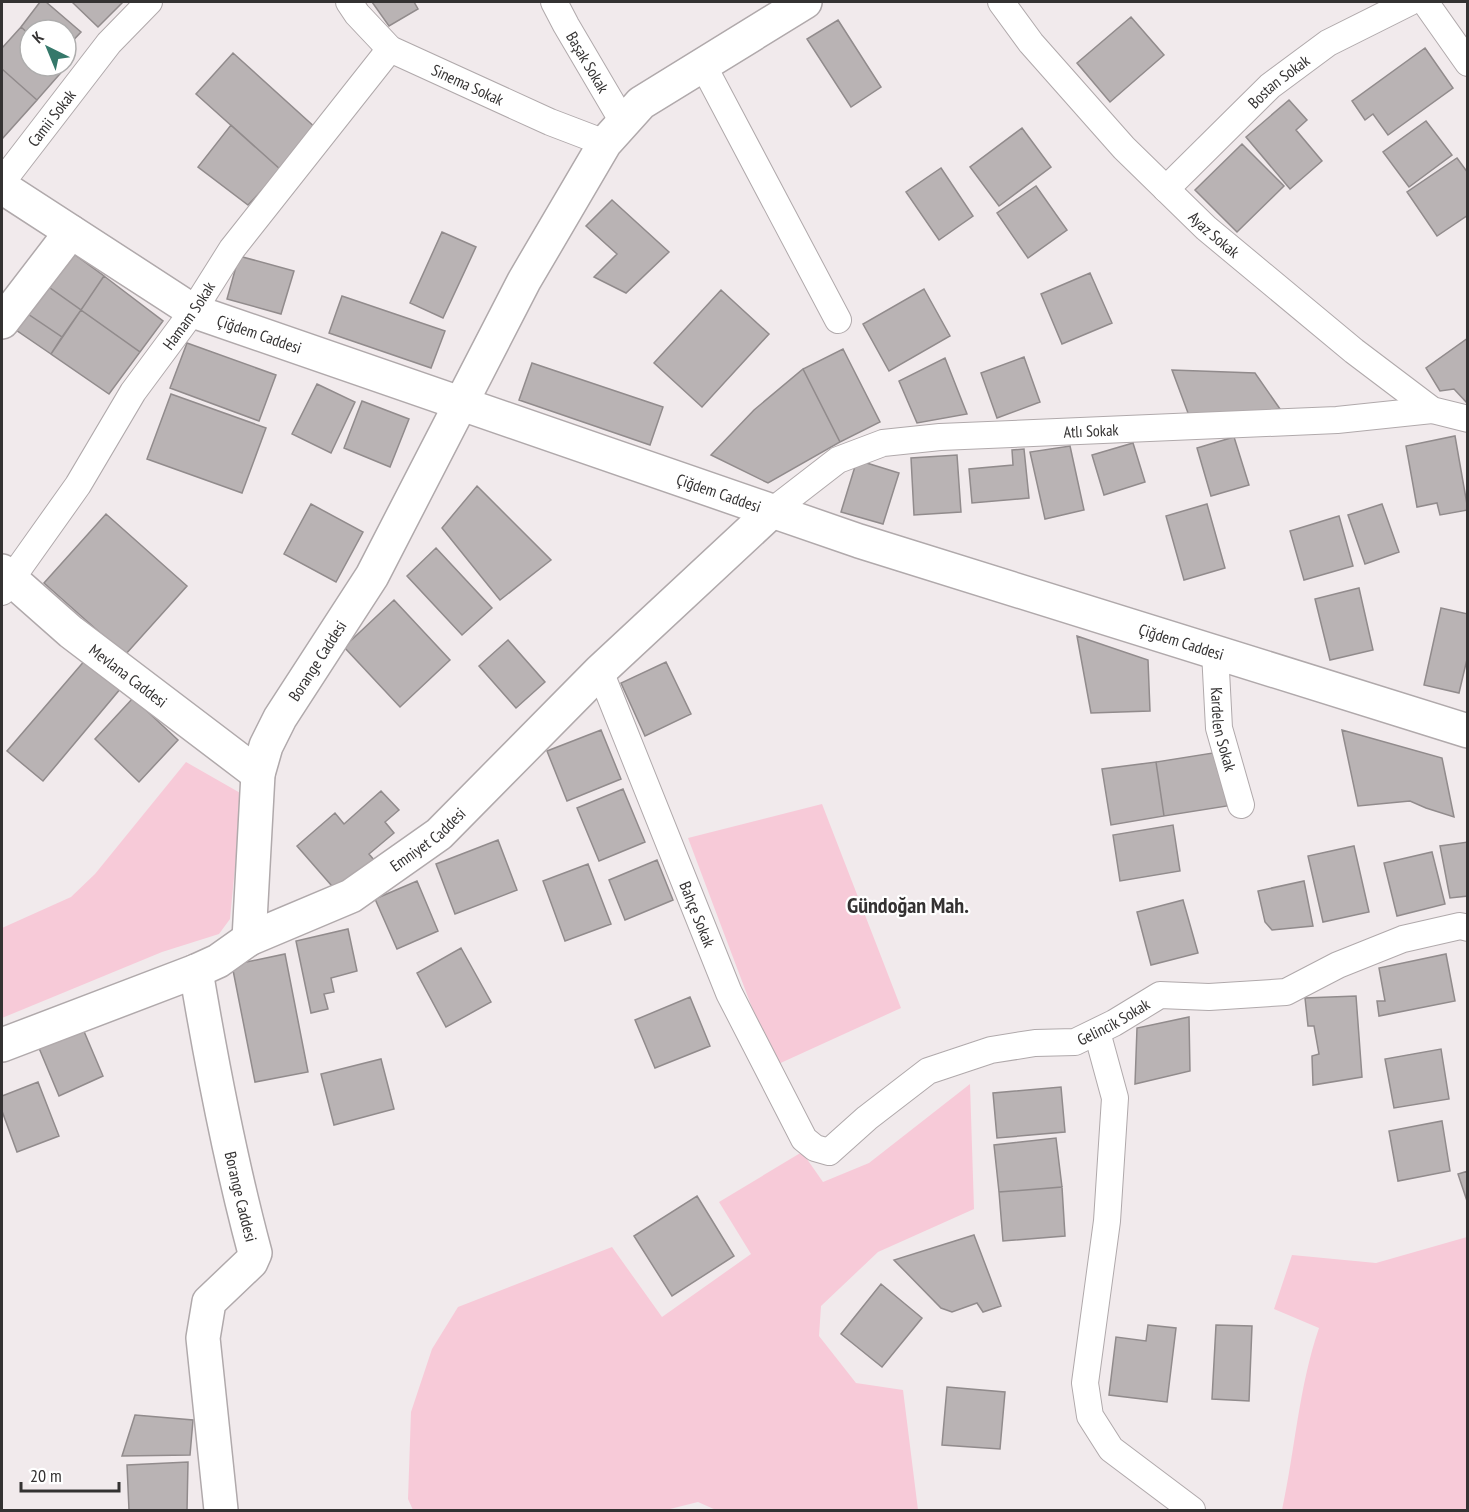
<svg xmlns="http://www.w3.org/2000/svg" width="1469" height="1512" font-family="'PT Sans Narrow',sans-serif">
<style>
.green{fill:#f7cad8}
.building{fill:#b9b3b4;stroke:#918b8c;stroke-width:1.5}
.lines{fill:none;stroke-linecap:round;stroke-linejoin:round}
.minor-casing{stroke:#b0a9ab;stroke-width:28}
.tertiary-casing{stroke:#b0a9ab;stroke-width:36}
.minor{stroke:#fff;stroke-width:26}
.tertiary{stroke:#fff;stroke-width:33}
.labels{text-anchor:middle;stroke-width:4.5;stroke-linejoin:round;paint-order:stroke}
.street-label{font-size:16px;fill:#343232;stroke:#fff}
.district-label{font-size:22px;font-weight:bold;fill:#343232;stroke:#fff}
</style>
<rect width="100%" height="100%" fill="#f1eaec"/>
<path class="green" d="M186,762L242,794L230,919L219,934L162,952L2,1018V928L71,897L95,874Z
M822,804L901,1008L774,1066L688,838Z
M970,1084L974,1209L878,1252L821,1306L819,1336L856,1383L903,1390L918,1510H716L698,1502L666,1510H413L408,1499L411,1412L432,1349L458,1307L612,1247L662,1317L751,1254L719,1202L802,1152L823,1182L869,1163Z
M1467,1237V1510H1282C1295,1450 1299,1386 1319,1328L1274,1309L1292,1255L1376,1263Z"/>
<path class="building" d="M40,2H46L81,32L66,48V30H30V35L21,27Z
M72,2H123L98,27Z
M372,2H414L418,9L389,26Z
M1131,17L1164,55L1110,102L1077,63Z
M838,20L881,87L851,107L807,39Z
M21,27L30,35V66L66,67L37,100L2,69V48Z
M1425,48L1453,88L1388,135L1373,114L1365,120L1352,101Z
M233,53L318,130L281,170L196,94Z
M2,69L37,100L2,139Z
M1289,100L1307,120L1296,130L1322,161L1290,189L1246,137Z
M1426,121L1452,155L1409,187L1383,152Z
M231,125L281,170L248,205L198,167Z
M1022,128L1051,167L999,206L970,167Z
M1242,144L1284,186L1237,232L1195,190Z
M1457,158L1468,173V215L1437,236L1407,192Z
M941,168L973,216L939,240L906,192Z
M1036,186L1067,230L1028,258L997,213Z
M612,200L669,252L626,293L594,277L617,254L586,226Z
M442,232L476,247L443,318L410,303Z
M70,251L104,276L81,310L46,285Z
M239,256L294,271L281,314L227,299Z
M1090,273L1112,323L1062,344L1041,294Z
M104,276L163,321L140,352L81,310Z
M46,285L81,310L62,337L28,314Z
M924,289L950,336L889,371L863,324Z
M721,290L769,334L702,407L654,363Z
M342,296L445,331L431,368L329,333Z
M81,310L140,352L109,394L51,354Z
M28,314L62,337L51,354L16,330Z
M1468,338V404L1454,389L1440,391L1426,368Z
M187,343L276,375L259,421L170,388Z
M843,349L880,422L840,442L803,369Z
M1024,357L1040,402L997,418L981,373Z
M945,358L967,414L917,423L899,381Z
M532,363L663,407L650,445L519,400Z
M803,369L840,442L768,483L711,455L754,410Z
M1172,370L1255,373L1280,409L1191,421Z
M317,384L355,402L331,453L292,434Z
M171,394L266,428L242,493L147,459Z
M362,401L409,419L390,467L344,448Z
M1455,436L1468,510L1440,515L1437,503L1417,507L1406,446Z
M1234,437L1249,485L1211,496L1197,448Z
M1133,443L1145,482L1104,495L1092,455Z
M1070,446L1084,510L1045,519L1030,452Z
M1024,449L1029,498L972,503L969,469L1013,465L1012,450Z
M957,455L961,512L914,515L911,458Z
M857,460L899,473L883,524L841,512Z
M477,486L551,560L500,600L442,528Z
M311,504L363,532L336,582L284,554Z
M1207,504L1225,568L1184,580L1166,516Z
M1382,504L1399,552L1365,564L1348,515Z
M106,514L187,586L125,655L44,583Z
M1339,516L1353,566L1304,580L1290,531Z
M436,548L492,608L462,635L407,576Z
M1359,588L1373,650L1330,660L1315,599Z
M394,600L450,660L400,707L344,647Z
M1441,608L1468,614V655L1459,693L1424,685Z
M1077,636L1148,660L1150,711L1091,713Z
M508,640L545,682L516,708L479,666Z
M86,659L121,688L43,781L7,751Z
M666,662L691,714L645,736L621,683Z
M133,698L178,740L139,782L95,739Z
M601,730L621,779L567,801L547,751Z
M1342,730L1442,758L1454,817L1426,808L1410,801L1358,806Z
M1219,752L1227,806L1164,816L1156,762Z
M1156,762L1164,816L1111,825L1102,769Z
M623,789L645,842L599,861L577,808Z
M381,791L399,810L385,822L394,833L369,854L374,860L338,893L297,846L335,813L344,824Z
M1173,825L1180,871L1120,881L1113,835Z
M498,840L517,890L455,914L436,864Z
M1468,842V896L1450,898L1440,846Z
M1354,846L1369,912L1323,922L1308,856Z
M1432,852L1445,904L1397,916L1384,863Z
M657,860L673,900L625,920L609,880Z
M588,864L611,924L565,941L543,881Z
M417,881L438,931L397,949L375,899Z
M1304,881L1313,926L1272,930L1265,922L1258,891Z
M1183,900L1198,953L1151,965L1137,912Z
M348,929L357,971L331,978L334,992L324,994L328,1009L311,1013L296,941Z
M461,948L491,1002L446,1027L417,973Z
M285,954L308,1072L255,1082L232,965Z
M1446,954L1455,1001L1379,1016L1377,1001H1385L1379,968Z
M1356,996L1362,1077L1313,1085L1312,1056L1319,1054L1314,1026H1308L1305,998Z
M690,997L710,1046L655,1068L635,1020Z
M1189,1017L1190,1071L1135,1084L1137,1028Z
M80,1022L103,1076L59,1096L36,1041Z
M1441,1049L1449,1099L1394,1108L1385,1059Z
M381,1059L394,1109L334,1125L321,1074Z
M38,1082L59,1136L17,1152L2,1111V1096Z
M1061,1087L1065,1132L997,1138L993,1093Z
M1442,1121L1450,1171L1398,1181L1389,1131Z
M1056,1138L1062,1187L999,1192L994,1145Z
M1468,1171V1204L1458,1174Z
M1062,1187L1065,1236L1003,1241L999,1192Z
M697,1196L734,1256L672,1296L634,1236Z
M974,1235L1001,1306L983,1312L977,1303L952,1312L941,1308L894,1260Z
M881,1284L922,1318L882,1367L841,1334Z
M1148,1325L1176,1328L1167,1402L1109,1395L1116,1337L1146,1341Z
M1216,1325L1252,1326L1249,1401L1212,1399Z
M947,1387L1005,1392L1000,1449L942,1445Z
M135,1415L193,1420L190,1455L122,1456Z
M188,1462L187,1510H129L127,1465Z"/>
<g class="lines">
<defs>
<g id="minor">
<path id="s1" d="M349,2L357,14L390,49L550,122L605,143"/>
<path id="s2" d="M554,2L566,25L623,122"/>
<path id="s3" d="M1001,2L1031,43L1124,148L1206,228L1354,351L1432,410L1468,419"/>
<path d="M1425,2L1468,63"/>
<path d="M703,65L838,320"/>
<path id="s4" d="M2,182L109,43L149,2"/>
<path id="s5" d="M1166,189L1270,86L1328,43L1410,2"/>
<path id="s6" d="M772,511L838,460L883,443L940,437L1337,420L1432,410"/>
<path id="s7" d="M2,592L78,485L133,392L193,311L232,249L390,49"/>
<path id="s8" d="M1215,652L1219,728L1241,805"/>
<path id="s9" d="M600,671L729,993L804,1139L815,1148L829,1152L867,1118L928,1071L991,1050L1035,1043L1075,1042L1114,1023L1160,995L1209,997L1286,992L1338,965L1403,939L1460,926L1468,928"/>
<path d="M1097,1032L1115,1098L1107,1221L1085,1383L1090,1416L1111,1449L1192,1510"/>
</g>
<g id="tertiary">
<path id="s10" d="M2,187L193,311L859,541L1468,731"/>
<path d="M2,322L71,232"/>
<path id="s11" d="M2,571L71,632L258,774"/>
<path id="s12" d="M249,939L258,774L266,746L280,718L372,576L524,281L605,143L641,103L805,2"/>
<path id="s13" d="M196,971C212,1066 230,1160 255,1253L251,1262L209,1302L203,1338L221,1510"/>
<path id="s14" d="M2,1045L196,971L218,961L249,939L351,896L439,834L600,671L772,511"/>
</g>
</defs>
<use href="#minor" class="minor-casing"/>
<use href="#tertiary" class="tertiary-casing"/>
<use href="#minor" class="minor"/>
<use href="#tertiary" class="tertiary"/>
</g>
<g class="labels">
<g class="street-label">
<text dy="6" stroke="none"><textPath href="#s2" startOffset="69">Başak Sokak</textPath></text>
<text dy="6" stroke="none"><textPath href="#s5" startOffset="156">Bostan Sokak</textPath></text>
<text dy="6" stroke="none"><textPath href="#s1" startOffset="148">Sinema Sokak</textPath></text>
<text dy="6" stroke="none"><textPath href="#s4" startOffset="81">Camii Sokak</textPath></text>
<text dy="6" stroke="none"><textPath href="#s3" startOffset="316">Ayaz Sokak</textPath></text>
<text dy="6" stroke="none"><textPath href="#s7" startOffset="334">Hamam Sokak</textPath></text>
<text dy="6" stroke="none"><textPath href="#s10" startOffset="298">Çiğdem Caddesi</textPath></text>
<text dy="6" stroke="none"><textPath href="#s6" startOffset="340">Atlı Sokak</textPath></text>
<text dy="6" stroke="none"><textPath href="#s10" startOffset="784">Çiğdem Caddesi</textPath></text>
<text dy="6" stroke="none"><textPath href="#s10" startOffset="1270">Çiğdem Caddesi</textPath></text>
<text dy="6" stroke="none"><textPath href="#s12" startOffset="294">Borange Caddesi</textPath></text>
<text dy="6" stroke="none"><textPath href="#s11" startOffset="164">Mevlana Caddesi</textPath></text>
<text dy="6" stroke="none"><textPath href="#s8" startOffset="78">Kardelen Sokak</textPath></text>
<text dy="6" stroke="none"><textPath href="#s14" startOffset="476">Emniyet Caddesi</textPath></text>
<text dy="6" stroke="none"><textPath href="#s9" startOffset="262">Bahçe Sokak</textPath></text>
<text dy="6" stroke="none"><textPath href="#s9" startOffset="862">Gelincik Sokak</textPath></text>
<text dy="6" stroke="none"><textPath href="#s13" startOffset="230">Borange Caddesi</textPath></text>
</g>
<g class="district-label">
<text x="908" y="913">Gündoğan Mah.</text>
</g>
</g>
<rect width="1469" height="1512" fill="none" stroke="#343232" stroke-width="6"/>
<g transform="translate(48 48) rotate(317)"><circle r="28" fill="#ffffff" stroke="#aeadad" stroke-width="1.5"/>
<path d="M0-4.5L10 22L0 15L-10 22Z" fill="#35786a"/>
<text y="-9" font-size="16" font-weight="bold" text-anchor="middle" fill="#343232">K</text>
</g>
<path d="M21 1482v9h98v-9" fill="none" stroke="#343232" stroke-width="3"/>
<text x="30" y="1482" font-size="18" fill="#343232" stroke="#ffffff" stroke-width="4.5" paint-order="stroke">20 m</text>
</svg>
